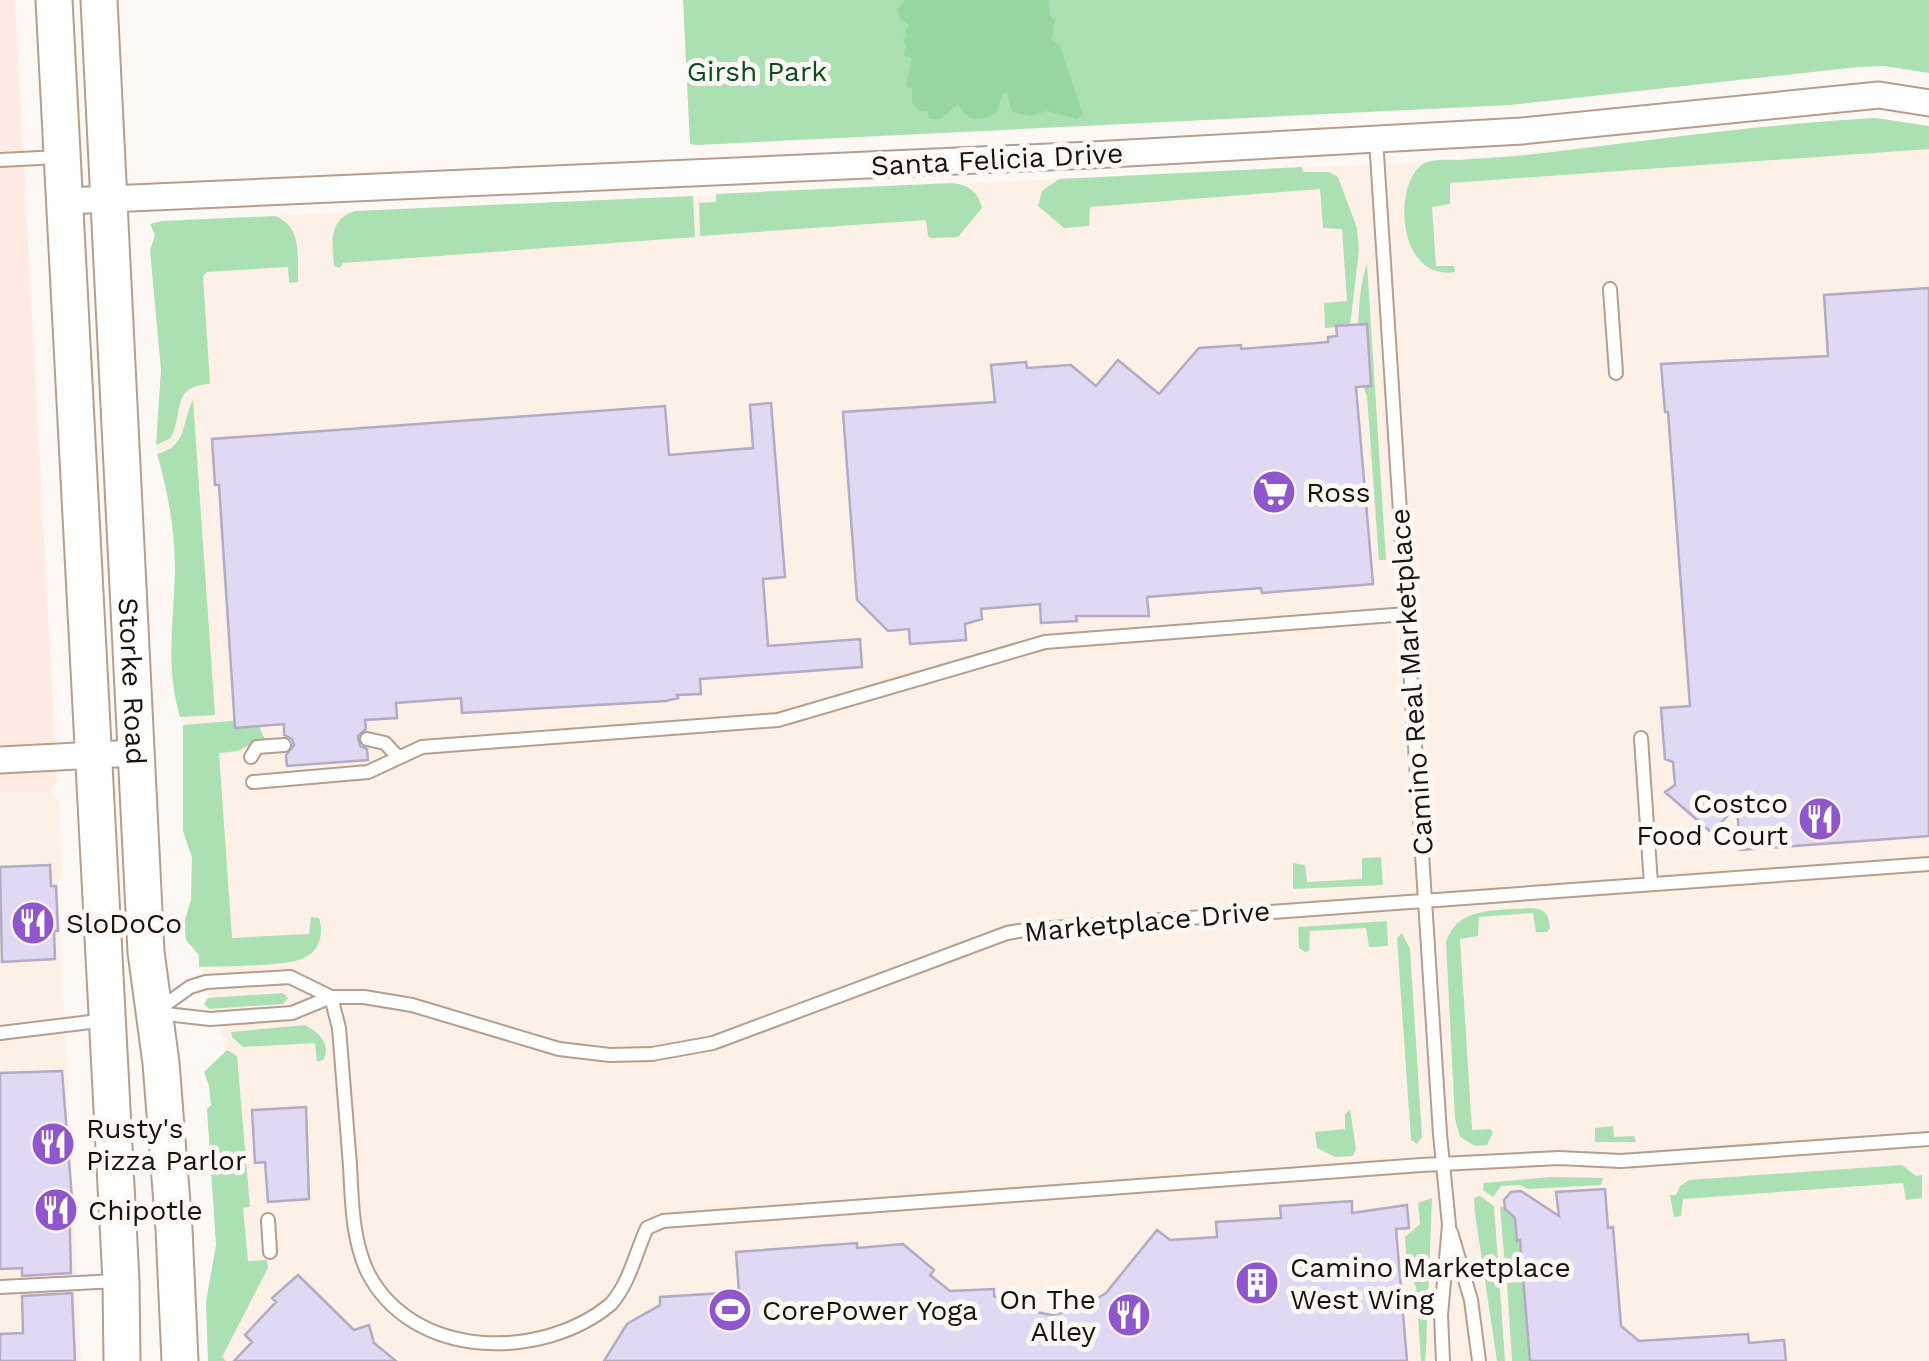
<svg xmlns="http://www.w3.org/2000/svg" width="1929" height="1361" font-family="'Work Sans',sans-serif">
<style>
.built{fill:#fdf0e6}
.industrial{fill:#ffebe3}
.green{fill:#abe1b2}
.forest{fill:#97d69f}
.building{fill:#e1d8f3;stroke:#b3aac4;stroke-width:2.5}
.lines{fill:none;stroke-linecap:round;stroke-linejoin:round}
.service-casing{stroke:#b69e8c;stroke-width:16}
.minor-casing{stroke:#b69e8c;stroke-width:29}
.secondary-casing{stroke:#b69e8c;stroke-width:39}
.service{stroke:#fff;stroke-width:12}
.minor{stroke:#fff;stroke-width:25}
.secondary{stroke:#fff;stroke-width:35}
.labels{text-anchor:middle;stroke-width:10;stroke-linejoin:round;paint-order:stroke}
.park-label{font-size:28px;fill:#074f1e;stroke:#fef8f5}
.street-label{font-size:28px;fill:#1a120b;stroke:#fef8f5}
.poi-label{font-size:28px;fill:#1a120b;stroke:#fef8f5;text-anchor:start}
</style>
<rect width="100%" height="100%" fill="#fef8f5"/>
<path class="built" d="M1875,118L1929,126V1361H208L206,1302L216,1245L207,1109L211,1105L209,1086L204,1072L227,1050L199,967V955L186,940L184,923L191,900L192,858L183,831V725L170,677L175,566L170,504L156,445L161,370L150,250L155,236L150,224L162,221L1445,161Z
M50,791L59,801L63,874L58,885L81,1361H0V793Z"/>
<path class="industrial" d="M0,0H15L57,781L50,791L0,793Z"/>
<path class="green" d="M683,0H1929V73L1884,66L1858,67L1510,105L696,145L690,144Z
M1875,118L1929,126V149L1450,183V204L1432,207L1436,266H1454L1455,272C1394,282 1392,173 1428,162C1437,159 1449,160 1459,160C1484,158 1509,157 1535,154C1648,141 1761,124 1875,118Z
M1302,167L1303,172H1329L1338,177L1357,228L1359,250L1350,326L1325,328L1324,303L1347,301L1342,229L1323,228L1320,189L1090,207L1089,226L1064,228L1038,206L1042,191L1059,179Z
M952,183C968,185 978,191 982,208L958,237L931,238L928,236L926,220L700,236L699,203L716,202V194Z
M693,196L695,237L343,263L340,268L334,266C332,242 328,220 355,211Z
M275,216C303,227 297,256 298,282L289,283L288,267L207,272L203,276L210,384C171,386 184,411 171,438L156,445L161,370L150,250L155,235L150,224L162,221Z
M1367,264L1386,560H1379L1367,396C1355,369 1356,291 1367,264Z
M193,400L215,715L180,717C165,665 174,622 175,569C175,530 168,492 157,454C188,446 181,423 193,400Z
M256,719L265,740L256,741L238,751L219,753L232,938L309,934L311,917L319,918C324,933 320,951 304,958C285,967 223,966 199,967V955L186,940L184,923L191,900L192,858L183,831V725Z
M1381,857L1383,885L1293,889V863L1305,865L1307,882L1362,879V858Z
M1531,908C1545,909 1549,914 1550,928L1547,932H1536L1533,913L1479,917L1478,936L1460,939L1472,1130L1490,1129L1493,1132L1487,1145L1475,1146L1460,1137L1455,1119L1446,942C1457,905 1499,911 1531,908Z
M1387,921L1388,946L1369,947L1366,928L1310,931L1309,951L1305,952L1299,948L1298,927Z
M1402,933L1410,949L1422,1137L1417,1144L1411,1140L1397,938Z
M283,993L288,998L283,1004L209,1009L204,1004L208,998Z
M305,1025C319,1032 332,1045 323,1060L317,1062L315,1043L243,1047L232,1037L231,1032Z
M227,1050L237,1056L250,1207L243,1208L248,1261L267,1260L268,1268L222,1357L226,1361H208L206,1302L216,1245L207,1109L211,1105L209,1086L204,1072Z
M1350,1110L1356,1149L1353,1156L1335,1157L1317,1148L1315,1132L1345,1129V1114Z
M1613,1126L1614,1137L1634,1136L1636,1142H1595V1128Z
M1902,1165L1916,1176L1922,1175V1198L1906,1200L1903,1183L1683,1199L1681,1216L1674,1217L1670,1195H1676L1680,1186L1689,1180Z
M1551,1177L1603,1178L1601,1185L1528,1189L1520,1185L1501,1186L1493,1197L1483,1190L1484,1183Z
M1480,1196L1494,1206L1505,1361H1497L1475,1213L1474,1198Z
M1432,1198L1426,1351L1425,1361H1421L1416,1287L1407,1267L1405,1237L1420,1224L1418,1203Z
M1508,1206L1518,1216L1523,1276L1506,1277L1500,1207Z
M1524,1282L1530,1361H1512L1507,1283Z"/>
<path class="forest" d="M905,0H1049L1050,16L1055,20L1052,40L1060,45L1083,115L1077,119L1047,111L1030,116L1012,112L1007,93L1002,94L997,112C981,122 968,123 958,104L941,119H930L927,111H919L912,102V89L906,86L912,59L904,55L906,45L903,39L907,35L905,31L909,25L900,19L897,10Z"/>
<path class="building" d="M1929,288V836L1740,850L1737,805L1712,833L1665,792L1675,785L1673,762L1665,759L1661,708L1690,706L1668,412H1665L1661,364L1828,356L1824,295Z
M1367,324L1371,386L1356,387L1373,584L1262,593L1261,588L1147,597L1149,616H1076L1077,621L1041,623L1040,604L981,609L982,619L965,624L966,640L910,644L909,629L888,631L857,600L843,412L995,402L991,365L1026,362L1027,368L1071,365L1096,386L1118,360L1159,394L1199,348L1241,345V349L1328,342V337L1337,336L1336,326Z
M771,403L785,577L763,579L768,646L860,639L862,667L700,679L701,694L677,695L678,698L666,701L462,713L461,698L396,703L397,718L365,720L366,729L358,736L360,746L367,749L368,760L287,766L286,755L294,745L292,739L284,735V724L235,728L219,485H215L212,439L665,406L669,455L753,448L750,405Z
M50,865L51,886H56L58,931H54L55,959L2,962L0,867Z
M62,1071L72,1199H69L71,1273L22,1276V1268L0,1269V1073Z
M306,1107L309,1199L268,1202L265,1162L255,1163L252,1110Z
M1605,1189L1608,1228L1613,1227L1621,1326L1639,1341L1748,1334L1749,1343L1784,1340L1786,1361H1530L1520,1240L1517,1241L1515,1218L1505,1209L1504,1200L1511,1192L1521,1191L1559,1216L1556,1192Z
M1352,1201V1213L1407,1205L1409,1228L1396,1229L1407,1361H604L627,1324L660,1305V1297L739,1292L736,1252L857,1243V1248L903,1244L934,1270L930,1275L950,1291L994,1289V1296L1014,1307L1051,1315L1080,1309L1106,1293L1157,1230L1170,1240L1217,1237L1216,1222L1281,1218L1280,1206Z
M298,1275L354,1330L369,1325L374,1343L396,1361H234L252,1342L245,1335L276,1302L272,1298Z
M72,1293L75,1361H0V1334L23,1333L22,1296Z"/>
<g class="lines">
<defs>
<path id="service" d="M1376,139L1440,1134L1449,1225L1441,1315L1443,1361
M0,160L59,157
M1610,289L1616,373
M1641,738L1651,884
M367,739L385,743L397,756
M251,757L257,747L284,745
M253,782L368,772L422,747L778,720L1045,642L1407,614
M331,997L339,1028C343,1074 346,1120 350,1166C352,1201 352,1238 367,1271C412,1361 543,1361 611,1304C630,1282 635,1254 647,1228L663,1221L1421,1165L1559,1158L1621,1161L1929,1139
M158,1010L190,987L206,982L290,977L331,997
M157,1013L210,1019L292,1013L331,997H364L412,1005L559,1049L610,1055L652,1054L713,1043L1007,933L1025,930L1929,864
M0,1033L107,1020
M268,1220L270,1252
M1451,1232L1471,1300L1479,1361
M0,1287L117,1281"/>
<path id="minor" d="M64,201L1092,155L1522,131L1879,95L1929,103
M0,760L135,753"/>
<g id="secondary">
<path d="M54,0L121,1281L122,1361"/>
<path id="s1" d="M99,0L146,952L161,1063L174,1229L180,1361"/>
</g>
</defs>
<use href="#service" class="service-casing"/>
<use href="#minor" class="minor-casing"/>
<use href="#secondary" class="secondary-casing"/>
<use href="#service" class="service"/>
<use href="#minor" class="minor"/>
<use href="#secondary" class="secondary"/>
</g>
<defs>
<symbol id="supermarket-disc" viewBox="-11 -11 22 22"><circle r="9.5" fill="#9056cd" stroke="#fef8f5"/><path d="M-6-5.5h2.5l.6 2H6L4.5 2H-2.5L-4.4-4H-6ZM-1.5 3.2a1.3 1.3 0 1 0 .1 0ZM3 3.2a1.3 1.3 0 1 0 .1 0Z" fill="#fff"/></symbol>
<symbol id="restaurant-disc" viewBox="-11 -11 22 22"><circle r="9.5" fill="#9056cd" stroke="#fef8f5"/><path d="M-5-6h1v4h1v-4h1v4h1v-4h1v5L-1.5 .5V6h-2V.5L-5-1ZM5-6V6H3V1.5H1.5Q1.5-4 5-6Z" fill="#fff"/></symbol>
<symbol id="building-disc" viewBox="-11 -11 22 22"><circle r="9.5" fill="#9056cd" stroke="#fef8f5"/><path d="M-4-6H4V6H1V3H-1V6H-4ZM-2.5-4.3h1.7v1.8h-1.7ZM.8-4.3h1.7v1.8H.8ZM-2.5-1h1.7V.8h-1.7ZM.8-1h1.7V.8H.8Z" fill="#fff"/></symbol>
<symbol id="stadium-disc" viewBox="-11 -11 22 22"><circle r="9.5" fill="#9056cd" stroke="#fef8f5"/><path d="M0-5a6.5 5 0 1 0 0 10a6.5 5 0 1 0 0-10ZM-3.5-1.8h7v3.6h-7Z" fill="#fff"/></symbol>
</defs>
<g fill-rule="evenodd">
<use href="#supermarket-disc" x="1249" y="467" width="50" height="50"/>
<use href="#restaurant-disc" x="1795" y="794" width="50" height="50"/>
<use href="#restaurant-disc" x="8" y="898" width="50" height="50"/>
<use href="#restaurant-disc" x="28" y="1119" width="50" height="50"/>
<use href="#restaurant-disc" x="31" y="1185" width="50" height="50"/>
<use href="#building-disc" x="1232" y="1258" width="50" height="50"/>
<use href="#stadium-disc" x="705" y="1285" width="50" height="50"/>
<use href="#restaurant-disc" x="1104" y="1290" width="50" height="50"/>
</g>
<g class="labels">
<g class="park-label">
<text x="757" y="81">Girsh Park</text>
</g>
<g class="street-label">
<text transform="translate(997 159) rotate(-3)" y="10">Santa Felicia Drive</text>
<text dy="10" stroke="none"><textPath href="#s1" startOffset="682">Storke Road</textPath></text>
<text transform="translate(1411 682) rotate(-94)" y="10">Camino Real Marketplace</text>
<text transform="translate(1147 921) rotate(-5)" y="10">Marketplace Drive</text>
</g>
<g class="poi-label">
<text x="1306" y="502">Ross</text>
<text x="1788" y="813" text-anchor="end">Costco<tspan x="1788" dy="32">Food Court</tspan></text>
<text x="66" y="933">SloDoCo</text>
<text x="86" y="1138">Rusty's<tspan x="86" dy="32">Pizza Parlor</tspan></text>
<text x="88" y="1220">Chipotle</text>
<text x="1290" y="1277">Camino Marketplace<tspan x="1290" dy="32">West Wing</tspan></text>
<text x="1096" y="1309" text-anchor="end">On The<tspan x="1096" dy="32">Alley</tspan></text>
<text x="762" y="1320">CorePower Yoga</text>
</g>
</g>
</svg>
